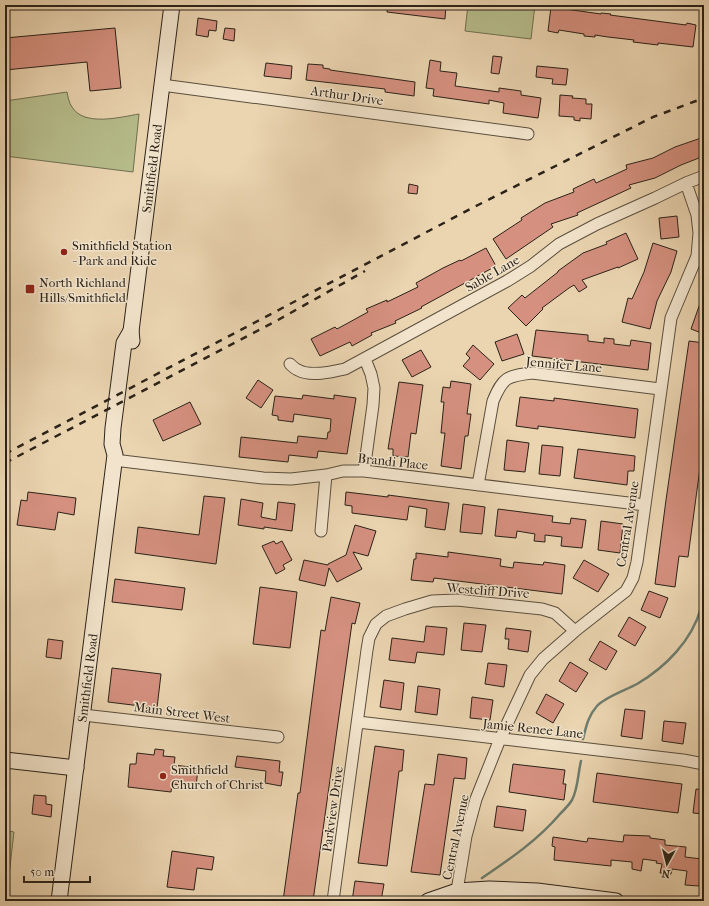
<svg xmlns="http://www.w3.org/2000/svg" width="709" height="906" font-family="'IM FELL French Canon',serif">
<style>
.green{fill:#b7bd8c;stroke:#707052}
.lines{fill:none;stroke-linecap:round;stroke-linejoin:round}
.stream{stroke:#6d7d6e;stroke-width:2.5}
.building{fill:#d5907f;stroke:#2a2218}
.street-casing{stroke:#5a4f3e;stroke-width:13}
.secondary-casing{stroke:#2a2218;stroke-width:17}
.street{stroke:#f2e4cc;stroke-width:11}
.secondary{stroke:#f2e4cc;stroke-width:15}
.rail{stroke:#2a2218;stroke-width:2.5;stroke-dasharray:7 7;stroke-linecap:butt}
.poi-dot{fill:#8f2418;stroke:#f2e4cc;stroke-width:1.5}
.labels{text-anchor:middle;stroke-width:3;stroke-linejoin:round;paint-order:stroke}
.street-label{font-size:13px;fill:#2a2218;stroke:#f2e4cc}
.poi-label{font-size:13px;fill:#2a2218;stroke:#f2e4cc;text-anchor:start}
</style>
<rect width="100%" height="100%" fill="#ebd5b1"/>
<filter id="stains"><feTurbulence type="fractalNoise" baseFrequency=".005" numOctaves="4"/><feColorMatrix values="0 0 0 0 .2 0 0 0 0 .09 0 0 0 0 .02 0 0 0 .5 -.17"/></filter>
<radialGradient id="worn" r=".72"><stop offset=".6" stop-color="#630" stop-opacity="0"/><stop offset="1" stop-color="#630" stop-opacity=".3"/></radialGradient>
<path class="green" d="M468,5H535L531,39L465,31Z
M67,92C68,97 69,103 72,107C84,127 121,117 139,114L133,172L5,156V101Z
M5,830L14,832L6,901H5Z"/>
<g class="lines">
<path class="stream" d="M583,739C586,727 588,716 597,706C605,697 626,690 637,684C666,667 692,640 701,608C703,603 703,596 704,590
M482,878C510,859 538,840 560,814C564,810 569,805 572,800C578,789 578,773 581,761"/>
</g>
<path class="building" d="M388,5H446L445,19L387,12Z
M551,7L601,14V13L611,14L610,15L686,25L687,23L696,25L693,47L658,43V45L633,42L634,40L608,37L595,35V37L584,36V34L559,30L558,33L548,31Z
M198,18L217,21L216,31L209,30L208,37L196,35Z
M115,28L121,88L90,91L87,62L5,70V38Z
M225,28L235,29L234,41L223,39Z
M493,56L502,57L499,74L491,73Z
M430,60L441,62L440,71L457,73L455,86L499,92V88L521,91V95L541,98L538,118L503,113L504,103L489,100V104L433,96L434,89L426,88Z
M266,63L292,66L291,79L264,76Z
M308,64L323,65V68L330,69V70L415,82L414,96L385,92V89L306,80Z
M537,66L568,69L566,85L552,84L553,79L536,77Z
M560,95L573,96L572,98L586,99V104H592L591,119L580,118V121L574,120V117L559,116Z
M704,137V156L681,165L655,178L629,185L631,188L577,213L578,215L551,224L553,227L506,259L493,239L522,220L521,218L545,203L574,192L573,189L594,179L596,183L627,169L626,165L653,158L675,147Z
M409,184L418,186L417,194L408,193Z
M677,216L679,237L661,239L659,218Z
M626,233L638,259L618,268V267L582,280L587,287L579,292L574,285L569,288L542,308L543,309L526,326L508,308L522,295L525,298L558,272V271L583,253L607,244L606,242Z
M653,243L677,251L671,272L657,301L650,329L622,322L628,298L632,299L644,272Z
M486,248L496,266L421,307L422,308L395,321L396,323L371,333L372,335L352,346L350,342L320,356L311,339L335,327L337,329L368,312L366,309L387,300V302L418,287L416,283L443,268L460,260L461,261Z
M703,295H704V334L691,329Z
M536,330L588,335V341L604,343V338L614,339V344L630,346L631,340L651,343L648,370L532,356Z
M517,334L524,354L502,361L495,342Z
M689,341L704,343V438L688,557L679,556L675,587L655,584L666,500Z
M473,345L494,364L480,380L463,366L470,358L466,354Z
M421,350L431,367L412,377L402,360Z
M258,380L273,390L261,408L246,398Z
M451,381L471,384L467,414H471L468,436H465L461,469L441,466L445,433H441L444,402H441L443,387L450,388Z
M399,382L423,385L416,434L411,433L408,457L393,456V449H388Z
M303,395L334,399V395L356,398L347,454L318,451L317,458L289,455L288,462L239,457L241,437L297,443L298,436L327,439L328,432H330L331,419L294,414L293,422L278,420V416L272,415L275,396L302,399Z
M520,397L554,401V398L638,409L635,438L538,426V429L516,426Z
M190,402L201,424L163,441L153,420Z
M507,440L529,443L525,472L504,470Z
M542,445L563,447L560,476L539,474Z
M578,449L635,456L634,471H628L627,485L574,478Z
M28,492L76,498L74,515L58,512L55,530L17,525L21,500L27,501Z
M346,492L388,497V495L449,503L445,530L425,527L427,509L409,506L407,520L352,513V506L345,505Z
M204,496L225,498L216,564L135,553L138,527L199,535Z
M241,499L263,503L261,517L276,520L278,502L295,504L292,531L264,527V529L238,525Z
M463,504L485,507L482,534L460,532Z
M498,509L553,516L552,522L570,524L571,518L586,520L582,548L561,546L562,537L545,535V542L534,541L535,534L517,531L516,538L495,536Z
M601,521L623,524L620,553L598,550Z
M355,525L376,531L368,556L353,552L362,569L337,582L329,568L325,586L299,580L304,560L328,565V564L346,555Z
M274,541L276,544L282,541L292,560L283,565L285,569L276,574L262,546Z
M448,552L501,559L500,566L513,568L514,562L543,565L544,562L565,565L562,594L434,578L433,582L411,580L414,559H416V553L448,557Z
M584,560L609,574L598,592L573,578Z
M115,579L185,588L182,610L112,602Z
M260,587L297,592L290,648L253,644Z
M649,591L668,598L660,618L641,610Z
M331,597L360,603L355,624L352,623L313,901H283L298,793H300L321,630L325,631Z
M629,617L646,627L635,646L618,636Z
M464,623L486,625L482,652L461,650Z
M426,626L447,628L444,655L417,652L415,663L389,660L392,638L424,642Z
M506,628L531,631L528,652L508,649L509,639H505Z
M48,639L63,641L61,659L46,657Z
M600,641L617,651L606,670L589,660Z
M570,662L588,673L576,692L559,681Z
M488,663L507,665L504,687L485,684Z
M112,668L161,674L157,708L108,702Z
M384,680L404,683L401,710L380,707Z
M418,686L440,689L437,715L415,712Z
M546,694L564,704L553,723L536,713Z
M472,697L493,700L490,720L470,718Z
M625,709L645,711L642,739L621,736Z
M664,721L686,723L683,744L662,741Z
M375,746L404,750L402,771H399L387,866L358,863Z
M155,749L164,750L163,756L175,757L174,765L198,768L196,787L172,784L171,792L128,787L130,764H136L137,753L154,755Z
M438,754L467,758L465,779L454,778L440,875L411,872L425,784L434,785Z
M237,756L280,761L279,772H283L281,786L265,783L266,771L235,767Z
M513,764L565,770L563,784H566L564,800L509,792Z
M597,773L682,784L678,813L593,802Z
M696,789L704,790V814L693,813Z
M34,795L46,796V804L52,805L51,817L32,814Z
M497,806L526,810L523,831L494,827Z
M624,835L650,836V838L665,840V845L686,847L685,857L702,859L699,886L685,885L687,871L672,869L671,874L660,873L662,864L656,863L657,861L643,859L641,871L632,869V862L611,860V866L554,860L555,847L552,846L553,837L587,842L588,838L623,842Z
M172,851L214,857L212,870L197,868L194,890L167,887Z
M355,881L384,884L381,901H352Z"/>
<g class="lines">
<defs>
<path id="street" d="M162,85L528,134
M290,364C292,366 295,369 298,370C310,377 332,372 345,369L507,281L531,266L559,244L597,224L655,198L686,183L704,176
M114,460L263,478L291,479L326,475L343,471H364L645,505
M364,471L373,405L374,388L371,374L365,359
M478,485L493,401C503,377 507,376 532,373L660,389
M321,531L326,475
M83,715L278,737
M358,722L683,760L704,764
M457,891L466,836L476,799L500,739L530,675L543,659L575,631L626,591L633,578L637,562L645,505L671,318L697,256L699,233L697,215L686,183
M333,901L367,650L369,638L376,624L386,616L405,609L432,601L457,600L542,609L555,613L575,631"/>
<g id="secondary">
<path id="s1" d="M132,341L131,331L172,5"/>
<path d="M5,760L76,768"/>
<path id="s2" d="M59,901L115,455L112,444L113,428L124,343L131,331"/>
<path d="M428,901L457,891L489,889L537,891L616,901"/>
</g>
</defs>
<use href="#street" class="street-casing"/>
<use href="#secondary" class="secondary-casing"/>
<use href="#street" class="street"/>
<use href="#secondary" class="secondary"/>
<path class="rail" d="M5,454L478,205L653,117L704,98
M5,463L278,320L365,271"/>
</g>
<g class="poi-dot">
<circle cx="64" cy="252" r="4"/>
<rect x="25" y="284" width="10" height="10" rx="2"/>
<circle cx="163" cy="776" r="4"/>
</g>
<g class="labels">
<g class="street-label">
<text transform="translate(347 95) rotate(8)" y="5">Arthur Drive</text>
<text dy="5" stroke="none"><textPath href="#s1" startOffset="174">Smithfield Road</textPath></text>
<text transform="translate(492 273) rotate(-30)" y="5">Sable Lane</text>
<text transform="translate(564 364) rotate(5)" y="5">Jennifer Lane</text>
<text transform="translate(393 461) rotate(6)" y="5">Brandi Place</text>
<text transform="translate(627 524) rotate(-81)" y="5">Central Avenue</text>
<text transform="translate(488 590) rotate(4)" y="5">Westcliff Drive</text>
<text dy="5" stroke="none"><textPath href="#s2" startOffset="225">Smithfield Road</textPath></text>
<text transform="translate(182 712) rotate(7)" y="5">Main Street West</text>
<text transform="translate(533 728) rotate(6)" y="5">Jamie Renee Lane</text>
<text transform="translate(332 809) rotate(-82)" y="5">Parkview Drive</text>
<text transform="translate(455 837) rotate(-78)" y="5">Central Avenue</text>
</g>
<g class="poi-label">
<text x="72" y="250">Smithfield Station<tspan x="72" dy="15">- Park and Ride</tspan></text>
<text x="39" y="287">North Richland<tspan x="39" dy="15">Hills/Smithfield</tspan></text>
<text x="171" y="774">Smithfield<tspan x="171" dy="15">Church of Christ</tspan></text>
</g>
</g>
<rect width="709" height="906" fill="none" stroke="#ebd5b1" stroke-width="20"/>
<rect x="6" y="6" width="697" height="894" fill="none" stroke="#2a2218" stroke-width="2"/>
<rect x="10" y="10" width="689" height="886" fill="none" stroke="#2a2218"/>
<g transform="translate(667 864) rotate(187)" stroke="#f2e4cc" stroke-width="3" paint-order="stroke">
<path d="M0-3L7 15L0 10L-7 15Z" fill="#2a2218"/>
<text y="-6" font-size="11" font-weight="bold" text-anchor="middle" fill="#2a2218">N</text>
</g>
<path d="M24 876v6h66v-6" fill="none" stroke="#2a2218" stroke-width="2"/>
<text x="30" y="876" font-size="12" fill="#2a2218" stroke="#f2e4cc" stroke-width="3" paint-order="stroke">50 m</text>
<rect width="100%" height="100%" filter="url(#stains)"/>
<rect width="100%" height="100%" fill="url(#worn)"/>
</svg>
